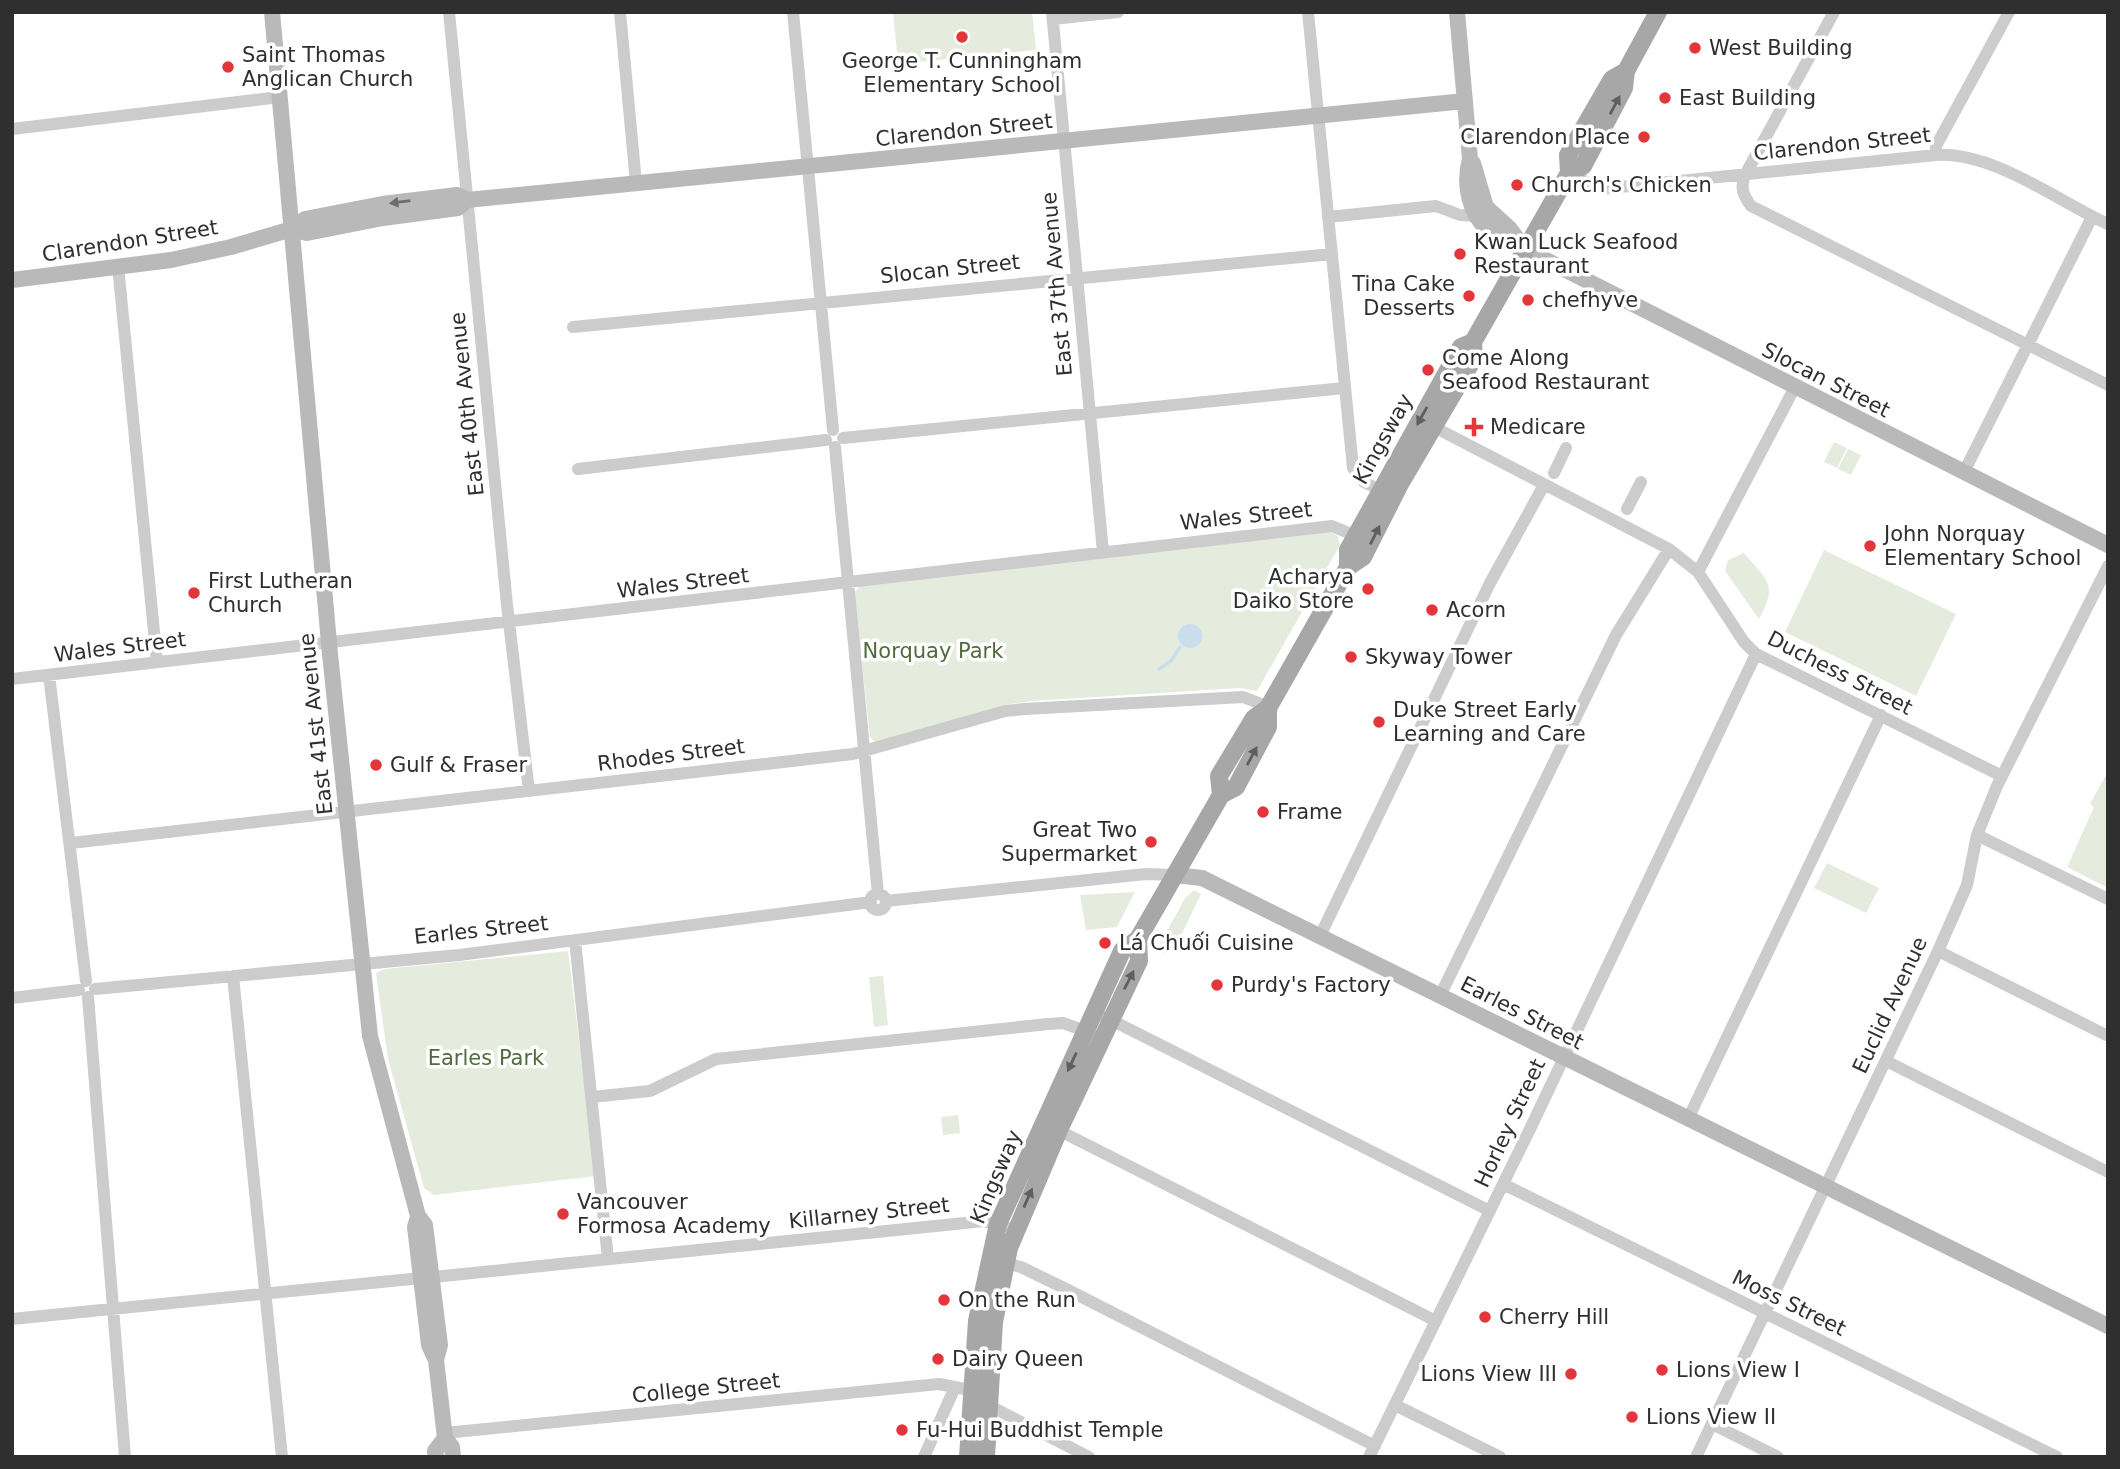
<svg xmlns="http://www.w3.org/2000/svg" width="2120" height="1469" font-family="'DejaVu Sans',sans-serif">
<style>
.green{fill:#e5ecde}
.water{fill:#caddec}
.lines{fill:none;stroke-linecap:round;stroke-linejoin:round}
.stream{stroke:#caddec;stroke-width:3.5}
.street{stroke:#ccc;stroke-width:12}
.secondary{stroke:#b9b9b9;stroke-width:16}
.primary{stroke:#a7a7a7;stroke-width:18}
.oneway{fill:#5f5f5f}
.oneway2{fill:#6d6d6d}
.poi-dot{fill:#e2363b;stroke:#fff;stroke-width:2.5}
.labels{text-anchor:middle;stroke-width:7;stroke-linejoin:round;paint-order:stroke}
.poi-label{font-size:21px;fill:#2f2f2f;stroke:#fff;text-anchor:start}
.street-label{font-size:21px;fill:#2f2f2f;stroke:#fff}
.park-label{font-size:21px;fill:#506b3d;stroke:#fff}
</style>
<rect width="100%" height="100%" fill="#fff"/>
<path class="green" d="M893,12H1032L1036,50L898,64Z
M1834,442L1847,448L1837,468L1824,462Z
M1848,449L1861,455L1851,475L1838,469Z
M1330,532L1338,536L1340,545L1257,691L1240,688L1031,701L1005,705L875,742L870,737L854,593L860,586Z
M1824,550L1956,614L1916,696L1785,632Z
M1744,553C1768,581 1778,584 1759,619L1725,571L1728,560Z
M2108,771V888L2067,867L2094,807L2090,804Z
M1827,863L1879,888L1866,913L1814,888Z
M1194,890L1201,894L1173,952L1164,954L1160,944L1185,898Z
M1135,892L1117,927L1086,930L1080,895Z
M568,951L596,1176L434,1195L424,1188L388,1059L376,973L385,969Z
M883,976L888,1025L874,1027L869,977Z
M958,1115L960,1133L943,1135L941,1117Z"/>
<path class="water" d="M1178 636a12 12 0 1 1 24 0a12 12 0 1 1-24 0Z"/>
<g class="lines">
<path class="stream" d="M1159,669L1171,661L1180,647"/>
<path class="street" d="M449,12L507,605L529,791
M620,12L636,183
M793,12L833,430
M1052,12L1103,552
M1308,12L1353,468L1364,482L1388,494
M1834,12L1745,175C1740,188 1743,195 1751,206L2108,385
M1053,19L1118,12
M12,129L280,97
M1936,155V146L2009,12
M1569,173L1600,189L1936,155C1994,152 2056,200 2108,224
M1328,217L1436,206L1460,215L1475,216
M118,266L157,662
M573,327L1332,254
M1434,427L1669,549L1698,572L1744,642L1756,654L2002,776
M843,438L1344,388
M835,447L878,894
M578,469L826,440
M1964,472L2092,217
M1554,473L1566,448
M1627,509L1641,482
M1698,572L1795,387
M49,675L86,981
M12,679L1332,526L1356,536
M1977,835L2108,899
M71,843L853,754L1005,711L1025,709L1243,697L1269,707
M870 902a8 8 0 1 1 16 0a8 8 0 1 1-16 0Z
M886,901L1146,874L1175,875
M1320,936L1490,583L1544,485
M575,940L608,1259
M1938,951L2106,1035
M233,976L282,1457
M95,989L459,955L871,902
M1440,996L1616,635L1669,549
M88,997L125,1457
M12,998L79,990
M1105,1017L1490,1211
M1886,1061L2108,1172
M592,1097L650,1091L716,1059L1048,1024L1063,1023L1091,1033
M1688,1119L1881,715
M1052,1127L1436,1321
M1503,1184L2057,1457
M998,1261L1021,1267L1066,1289L1375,1446
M433,1277L965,1223L982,1221L1005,1226
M12,1319L421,1278
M1395,1405L1500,1457
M1712,1424L1778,1457
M445,1433L939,1384L970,1390L988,1405L1089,1457
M924,1457L955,1387
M1369,1457L1530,1129L1756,654
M1696,1457L1938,951L1967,885L1977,835L1997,786L2108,566"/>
<path class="secondary" d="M272,12L330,654L370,1036L418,1216L425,1225L440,1345L436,1360
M1457,12L1470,159C1463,184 1469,214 1489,231L2108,545
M1473,163L1486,207L1510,229L1526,250
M292,229L307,233L383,218L458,208L467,200
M12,280L171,260L231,247L292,229L305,219L382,204L457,195L467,200L1465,101
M1175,875L1202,878L2108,1326
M417,1220L415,1227L429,1345L436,1360L445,1438L452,1447L453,1457
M436,1457L435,1451L445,1438"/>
<path class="primary" d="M1569,173L1583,166L1624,88L1626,71L1658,12
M1348,567V550L1461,347L1473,342
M1221,795L1236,787L1268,727V708
M968,1457L977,1321L998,1224L1122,951L1138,939L1221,795L1219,776L1254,718L1268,708L1348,567L1363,557L1400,484L1474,358L1473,342L1569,173L1568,155L1612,79L1626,71
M986,1457L994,1322L1009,1248L1059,1130L1139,961L1138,939"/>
</g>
<defs><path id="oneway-solid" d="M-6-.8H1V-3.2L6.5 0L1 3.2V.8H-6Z" transform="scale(1.75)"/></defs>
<g class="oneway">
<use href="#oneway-solid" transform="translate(1615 105) rotate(-62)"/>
<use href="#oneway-solid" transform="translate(1422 416) rotate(119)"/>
<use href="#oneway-solid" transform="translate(1375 535) rotate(-63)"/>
<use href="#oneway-solid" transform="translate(1252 756) rotate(-62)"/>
<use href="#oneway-solid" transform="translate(1129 980) rotate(-63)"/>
<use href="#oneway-solid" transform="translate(1072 1062) rotate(115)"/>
<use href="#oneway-solid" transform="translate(1028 1198) rotate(-66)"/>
</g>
<use class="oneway2" href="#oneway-solid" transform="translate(400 202) rotate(173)"/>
<g class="poi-dot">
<circle cx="962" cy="37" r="7"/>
<circle cx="1695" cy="48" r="7"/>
<circle cx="228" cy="67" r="7"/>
<circle cx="1665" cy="98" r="7"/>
<circle cx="1644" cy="137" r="7"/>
<circle cx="1517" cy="185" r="7"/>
<circle cx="1460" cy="254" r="7"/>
<circle cx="1469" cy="296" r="7"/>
<circle cx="1528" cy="300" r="7"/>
<circle cx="1428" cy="370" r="7"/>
<path d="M1470.5 416.5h7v7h7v7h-7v7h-7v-7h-7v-7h7z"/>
<circle cx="1870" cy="546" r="7"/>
<circle cx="1368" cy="589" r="7"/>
<circle cx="194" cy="593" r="7"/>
<circle cx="1432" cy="610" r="7"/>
<circle cx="1351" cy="657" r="7"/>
<circle cx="1379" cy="722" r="7"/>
<circle cx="376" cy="765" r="7"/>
<circle cx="1263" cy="812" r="7"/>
<circle cx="1151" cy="842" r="7"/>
<circle cx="1105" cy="943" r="7"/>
<circle cx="1217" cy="985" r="7"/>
<circle cx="563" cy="1214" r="7"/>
<circle cx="944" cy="1300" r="7"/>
<circle cx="1485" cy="1317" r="7"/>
<circle cx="938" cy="1359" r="7"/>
<circle cx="1662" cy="1370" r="7"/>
<circle cx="1571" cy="1374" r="7"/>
<circle cx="1632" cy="1417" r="7"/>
<circle cx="902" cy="1430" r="7"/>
</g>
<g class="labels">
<g class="poi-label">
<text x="1709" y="55">West Building</text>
<text x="242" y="62">Saint Thomas<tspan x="242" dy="24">Anglican Church</tspan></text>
<text x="962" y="68" text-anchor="middle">George T. Cunningham<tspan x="962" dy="24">Elementary School</tspan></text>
<text x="1679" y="105">East Building</text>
<text x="1630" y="144" text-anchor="end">Clarendon Place</text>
<text x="1531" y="192">Church's Chicken</text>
<text x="1474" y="249">Kwan Luck Seafood<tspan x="1474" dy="24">Restaurant</tspan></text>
<text x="1455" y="291" text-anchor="end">Tina Cake<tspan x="1455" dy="24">Desserts</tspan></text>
<text x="1542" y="307">chefhyve</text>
<text x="1442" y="365">Come Along<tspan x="1442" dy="24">Seafood Restaurant</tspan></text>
<text x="1490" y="434">Medicare</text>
<text x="1884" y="541">John Norquay<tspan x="1884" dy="24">Elementary School</tspan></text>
<text x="1354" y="584" text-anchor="end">Acharya<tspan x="1354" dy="24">Daiko Store</tspan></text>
<text x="208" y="588">First Lutheran<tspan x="208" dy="24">Church</tspan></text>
<text x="1446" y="617">Acorn</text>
<text x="1365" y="664">Skyway Tower</text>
<text x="1393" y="717">Duke Street Early<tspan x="1393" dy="24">Learning and Care</tspan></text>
<text x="390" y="772">Gulf &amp; Fraser</text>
<text x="1277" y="819">Frame</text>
<text x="1137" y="837" text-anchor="end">Great Two<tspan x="1137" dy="24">Supermarket</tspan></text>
<text x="1119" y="950">Lá Chuối Cuisine</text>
<text x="1231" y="992">Purdy's Factory</text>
<text x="577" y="1209">Vancouver<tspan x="577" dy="24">Formosa Academy</tspan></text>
<text x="958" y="1307">On the Run</text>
<text x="1499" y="1324">Cherry Hill</text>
<text x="952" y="1366">Dairy Queen</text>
<text x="1676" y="1377">Lions View I</text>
<text x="1557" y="1381" text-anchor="end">Lions View III</text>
<text x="1646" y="1424">Lions View II</text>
<text x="916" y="1437">Fu-Hui Buddhist Temple</text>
</g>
<g class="street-label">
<text transform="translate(964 130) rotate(-6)" y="7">Clarendon Street</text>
<text transform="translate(1842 144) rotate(-6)" y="7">Clarendon Street</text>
<text transform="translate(130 241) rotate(-9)" y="7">Clarendon Street</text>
<text transform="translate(950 269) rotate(-6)" y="7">Slocan Street</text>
<text transform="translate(1057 284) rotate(-95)" y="7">East 37th Avenue</text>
<text transform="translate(1826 380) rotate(27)" y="7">Slocan Street</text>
<text transform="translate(467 404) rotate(-96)" y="7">East 40th Avenue</text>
<text transform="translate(1383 439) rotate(-61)" y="7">Kingsway</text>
<text transform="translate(1246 516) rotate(-6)" y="7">Wales Street</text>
<text transform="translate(683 583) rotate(-7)" y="7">Wales Street</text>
<text transform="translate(120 647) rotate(-7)" y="7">Wales Street</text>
<text transform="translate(1840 673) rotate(27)" y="7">Duchess Street</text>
<text transform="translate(316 724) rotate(-96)" y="7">East 41st Avenue</text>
<text transform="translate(671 755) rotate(-7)" y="7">Rhodes Street</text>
<text transform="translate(481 930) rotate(-6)" y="7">Earles Street</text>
<text transform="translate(1890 1005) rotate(-65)" y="7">Euclid Avenue</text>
<text transform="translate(1522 1013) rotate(27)" y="7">Earles Street</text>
<text transform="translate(1510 1123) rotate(-65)" y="7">Horley Street</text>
<text transform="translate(996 1177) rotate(-67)" y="7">Kingsway</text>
<text transform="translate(869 1213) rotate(-6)" y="7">Killarney Street</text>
<text transform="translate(1789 1303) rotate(26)" y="7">Moss Street</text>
<text transform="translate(706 1388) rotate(-6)" y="7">College Street</text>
</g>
<g class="park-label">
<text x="933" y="658">Norquay Park</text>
<text x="486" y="1065">Earles Park</text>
</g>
</g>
<rect width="2120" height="1469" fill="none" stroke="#2f2f2f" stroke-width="28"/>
</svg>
